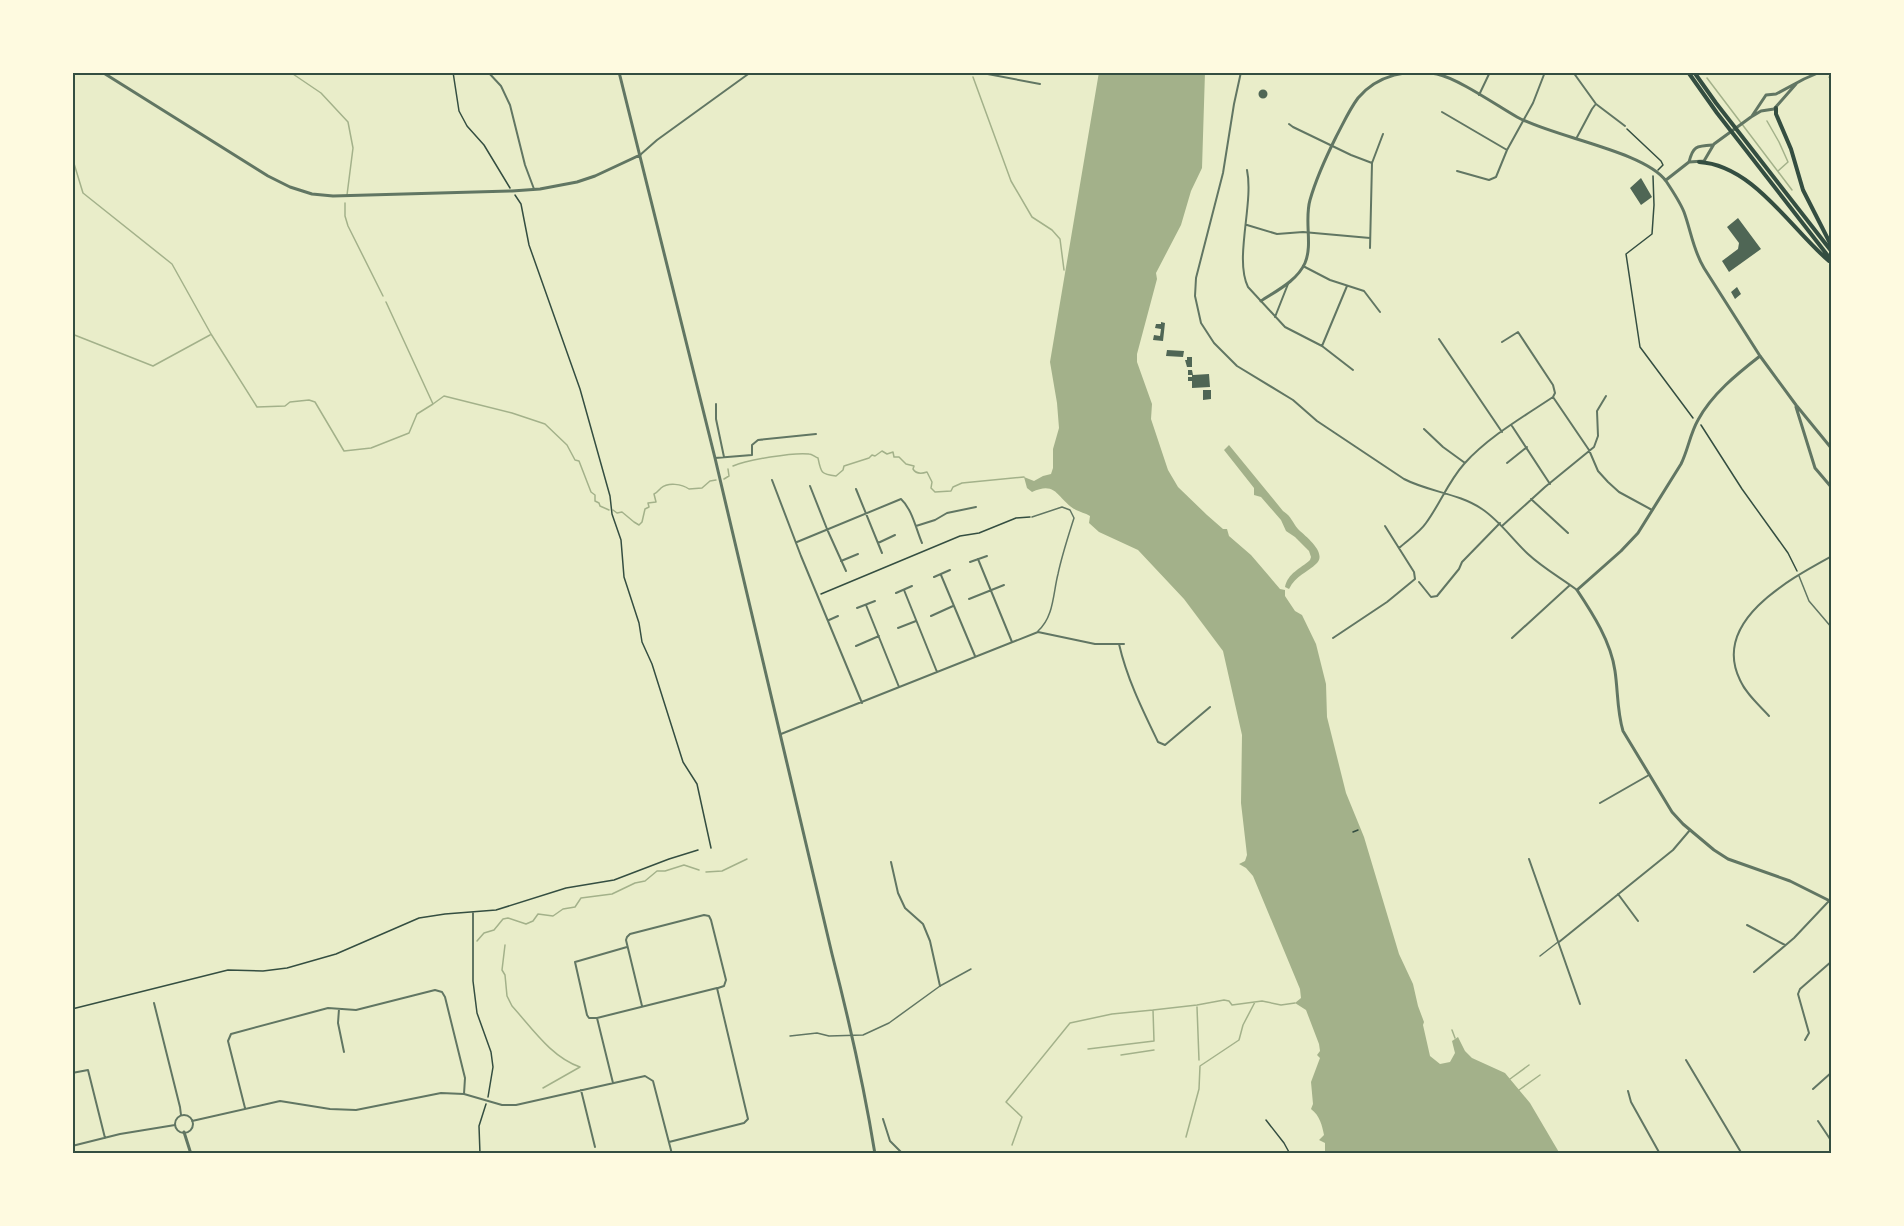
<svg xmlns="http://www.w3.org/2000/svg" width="1904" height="1226" font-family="'Titillium Web',sans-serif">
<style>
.water{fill:#a3b18a}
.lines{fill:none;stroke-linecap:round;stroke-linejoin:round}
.stream{stroke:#a3b18a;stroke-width:1.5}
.building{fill:#4f6655}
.path{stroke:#344e41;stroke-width:1.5}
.service{stroke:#617663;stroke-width:1.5}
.minor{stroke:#617663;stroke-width:2}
.tertiary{stroke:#617663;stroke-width:3}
.trunk{stroke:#344e41;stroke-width:4}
.neatline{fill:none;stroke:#344e41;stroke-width:2}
</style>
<rect width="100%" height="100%" fill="#e9edc9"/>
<path class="water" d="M1099,72H1205L1202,168L1191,191L1181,225L1156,273L1157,279L1137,354V362L1152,404L1151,419L1168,470L1178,487L1207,515L1223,529H1227L1229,536L1251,555L1280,589L1285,590V596L1295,611L1302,615L1316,644L1326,684L1327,717L1346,793L1364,837L1399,954L1413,984L1418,1006L1424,1022L1423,1025L1430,1056L1440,1064L1450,1062L1455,1053L1452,1041L1458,1037L1465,1051L1472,1058L1505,1073L1530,1103L1560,1154H1325V1143L1319,1140L1324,1135C1322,1125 1320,1116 1311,1109L1313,1104L1311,1082L1320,1058L1317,1055L1320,1051L1319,1044L1306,1010L1295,1003L1301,998L1300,989L1253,876L1246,868L1239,864L1245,861L1247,855L1241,803L1242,735L1223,651L1184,599L1138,550L1099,532L1089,523L1090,516C1085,513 1080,512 1076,510C1057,499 1057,480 1032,492L1027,488L1024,477L1034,481L1043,476L1051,474L1053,468V449L1059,428L1057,403L1050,362Z
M1229,445L1283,511C1292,517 1292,522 1298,529C1305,536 1327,552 1317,563C1307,573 1296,575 1289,589L1285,587C1288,573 1300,569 1310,560L1311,557L1309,551L1295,537L1286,531L1281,520L1261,497L1254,495V488L1224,450Z"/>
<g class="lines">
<path class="stream" d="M290,72L321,93L348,122L353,148L347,195
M973,77L1011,181L1032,217L1052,230L1060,239L1064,270
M1829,77L1832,81
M1707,78L1792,190
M1767,121L1779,142L1788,162L1778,171
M72,157L83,193L172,264L211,334L257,407L285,406L290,402L309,400L315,402L344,451L371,448L409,433L417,414L433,404
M345,203V216L348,226L383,296
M386,302L433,404L444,396L512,413L545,424L567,445L575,460L579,461L591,492L595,495V501L599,503L600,506L609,510
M72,334L153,366L210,335
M733,466C746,460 794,452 809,454C812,454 815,457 818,458C821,473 821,474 836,476L843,470L844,466L869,458L872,455L875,456L882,451L887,454L893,452L894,457H899L906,464L914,466L913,469C916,474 921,474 927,472L932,482L931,488L935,492L951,491L953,487L962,483L1024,477
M724,479L729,476L728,469
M613,510L617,513L622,512L634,522L639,525L642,522L645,509L649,507L648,503L656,502L654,494C657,493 659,490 661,488C668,482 682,484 689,489L702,488L710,481L716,480
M706,872L722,871L747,859
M477,941L484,933L494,930L503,919L508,918L526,924L533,921L538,914L553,916L563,909L575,907L581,898L612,894L635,883L645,881L657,871H665L684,865L699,870
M505,945L502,970L505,975L507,996L512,1006C532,1028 551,1057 580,1067L543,1088
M1197,1007L1199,1060
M1452,1030L1455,1038
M1088,1049L1154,1041L1153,1010L1197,1005L1224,1000L1229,1001L1232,1005L1262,1001L1281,1005L1295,1003
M1121,1055L1154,1050
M1510,1079L1529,1065
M1519,1090L1540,1075
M1186,1137L1199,1089L1200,1066L1239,1040L1243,1025L1255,1002
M1012,1145L1022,1117L1006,1102L1070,1023L1112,1014L1153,1010"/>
</g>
<path class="building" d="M1258.5 94a4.5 4.5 0 1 1 9 0a4.5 4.5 0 1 1-9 0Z
M1641,178L1652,197L1641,205L1630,188Z
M1738,218L1761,249L1729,272L1722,261L1738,249L1739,243L1727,227Z
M1737,287L1741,294L1735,299L1731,292Z
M1161,322L1165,323L1163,341L1153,340L1154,335L1160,336L1161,329L1155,328L1156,324H1161Z
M1167,350L1184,351L1183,357L1166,356Z
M1187,357H1192V367H1187L1185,360H1187Z
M1188,370H1192L1193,375L1209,374L1210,387L1192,388V381H1188V377H1192V375H1188Z
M1203,390H1211V399L1203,400Z"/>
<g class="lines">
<path class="path" d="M453,72L459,111L467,126L484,145L510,188
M1627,129L1661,161L1663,165L1658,170
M1653,176L1654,205L1652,234L1626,254L1640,347L1693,418
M515,195L521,204L529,245L580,389L610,496L612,514L621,540L624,577L639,623L642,642L652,664L683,762L697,784L711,848
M1701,425L1742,489L1788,553L1797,571
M821,594L960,536L979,533L1016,518L1030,517
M1353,832L1358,830
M473,913V981L477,1013L491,1052L493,1067L488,1097
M72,1009L228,970L263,971L287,968L336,954L419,918L445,914L496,910L566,888L614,880L669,859L698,850
M1266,1120L1284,1143L1290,1154
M480,1154L479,1126L486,1104"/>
<path class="service" d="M1032,517L1062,507L1070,510L1074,518C1068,537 1062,555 1058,574C1053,593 1054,617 1038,631
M1799,576L1809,601L1832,628
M1540,956L1558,942
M790,1036L817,1033L829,1036L863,1035L889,1023L940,986L971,969"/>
<path class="minor" d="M488,72L501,86L510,105L525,165L534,189
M977,72L1040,84
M1241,72L1234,104L1223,173L1196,278L1195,296L1201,323L1214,343L1237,366L1293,400L1317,421L1404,479C1429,492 1458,493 1482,509C1500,521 1512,539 1528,554C1543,568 1561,578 1577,590
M1395,72L1396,73
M1573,72L1596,104L1625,126
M1479,95L1490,72
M1442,112L1507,150
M1289,124L1293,127L1351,155L1372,163L1370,248
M1576,139L1592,109L1595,105
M640,155L657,140L751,72
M1372,163L1383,134
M1247,170C1254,203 1234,259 1248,287L1285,327L1322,346L1353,370
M1457,171L1489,180L1496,177L1507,150L1533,103L1545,72
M1247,225L1277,234L1303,232L1370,238
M1303,266L1330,280L1364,291L1380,312
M1275,317L1288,284
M1439,339L1502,432
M1502,342L1518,332L1553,385L1555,393L1553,397L1589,450L1598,471L1608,482L1619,492L1652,510
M1322,346L1347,286
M716,404V419L724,457
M1512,426L1550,484
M1424,429L1443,447L1465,463
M715,458L752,455V445L758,440L816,434
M1507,463L1527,447
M772,480L801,556L862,703
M810,486L827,529L846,571
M856,489L882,553
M1531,499L1568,533
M916,526L935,520L947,513L976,507
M1502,526L1545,487L1594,447L1598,436L1597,411L1606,396
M797,542L901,499C912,509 916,529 922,543
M878,543L895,535
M1399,548C1408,540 1420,532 1426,523C1440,504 1448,482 1464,464C1488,437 1523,417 1553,397
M978,559L1012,642
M841,561L858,554
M970,562L987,556
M941,575L975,656
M934,577L950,570
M1419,582L1431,597L1437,596L1459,569L1462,562L1500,523
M904,590L937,672
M896,593L912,586
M969,599L1004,585
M866,605L899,687
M857,608L875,601
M931,616L953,606
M829,620L838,616
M898,628L916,621
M1333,638L1387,602L1415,579L1414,572L1385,526
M1512,638L1570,585
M1119,644C1127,679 1143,711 1158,742L1165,745L1210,707
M856,646L879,636
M1769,716C1759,705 1746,694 1740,680C1711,621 1790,579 1832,556
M781,734L1038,632L1095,644H1124
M1600,803L1649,775
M1529,859L1580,1004
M891,862L898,893L905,908L923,924L930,941L940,986
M1618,894L1638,921
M1747,925L1785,945
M1559,942L1673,850L1690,830
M1754,972L1794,938L1828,902L1832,901
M154,1003L180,1107L181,1115
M642,1006L626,940L627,937L630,934L704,915L709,916L711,920L726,980L724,986L718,988
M339,1009L338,1023L344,1052
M597,1018H589L587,1015L575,962L627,947
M1805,1040L1809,1033L1798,994L1800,989L1832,961
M1686,1060L1742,1154
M72,1073L88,1070L105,1138
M613,1083L597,1018L717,988L748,1119L744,1123L669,1142
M1813,1089L1832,1072
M581,1090L595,1147
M1628,1091L1631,1102L1660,1154
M245,1108L228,1041L231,1034L328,1008L356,1010L435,990L442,992L445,997L465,1078L464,1094
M175 1124a9 9 0 1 1 18 0a9 9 0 1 1-18 0Z
M883,1119L890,1141L903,1154
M192,1121L280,1101L330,1109L356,1110L441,1093L464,1094L502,1105H516L645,1076L653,1081L672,1154
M1818,1121L1832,1142
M72,1146L120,1134L175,1125"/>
<path class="tertiary" d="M102,72L268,176L290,187L312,194L333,196L512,191L540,189L577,182L595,176L640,155
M619,72L715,458L832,954C849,1020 864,1086 875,1154
M1752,116L1766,95L1776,94L1804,79L1820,72
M1689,162C1693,146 1696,146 1713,145
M1666,180L1689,162L1704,161L1714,144L1751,117L1761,111L1774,109L1796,84
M1261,301C1276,291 1297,281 1305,263C1313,244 1304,221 1310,200C1316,179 1326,157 1336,137C1343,124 1349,110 1358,98C1377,75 1409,68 1437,74C1459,79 1496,105 1517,117C1553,137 1644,151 1666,181C1672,190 1680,202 1684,212C1691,231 1693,250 1704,268L1760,356L1796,405L1832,449
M1760,356C1737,374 1712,394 1698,420C1690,434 1688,450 1681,464L1638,533L1621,551L1577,590C1593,614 1611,642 1615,671C1618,691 1617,711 1623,731L1672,812L1683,824L1714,850L1728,859L1790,881L1832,902
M1796,407L1815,468L1832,488
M184,1132L191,1154"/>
<path class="trunk" d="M1688,72L1717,113L1832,261
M1694,72L1716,103L1832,252
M1776,108V114L1791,149L1803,190L1832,247
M1699,162C1753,165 1791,229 1829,261"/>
</g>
<rect width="1904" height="1226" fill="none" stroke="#fefae0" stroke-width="147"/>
<rect x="74" y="74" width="1756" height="1078" class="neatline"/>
</svg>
